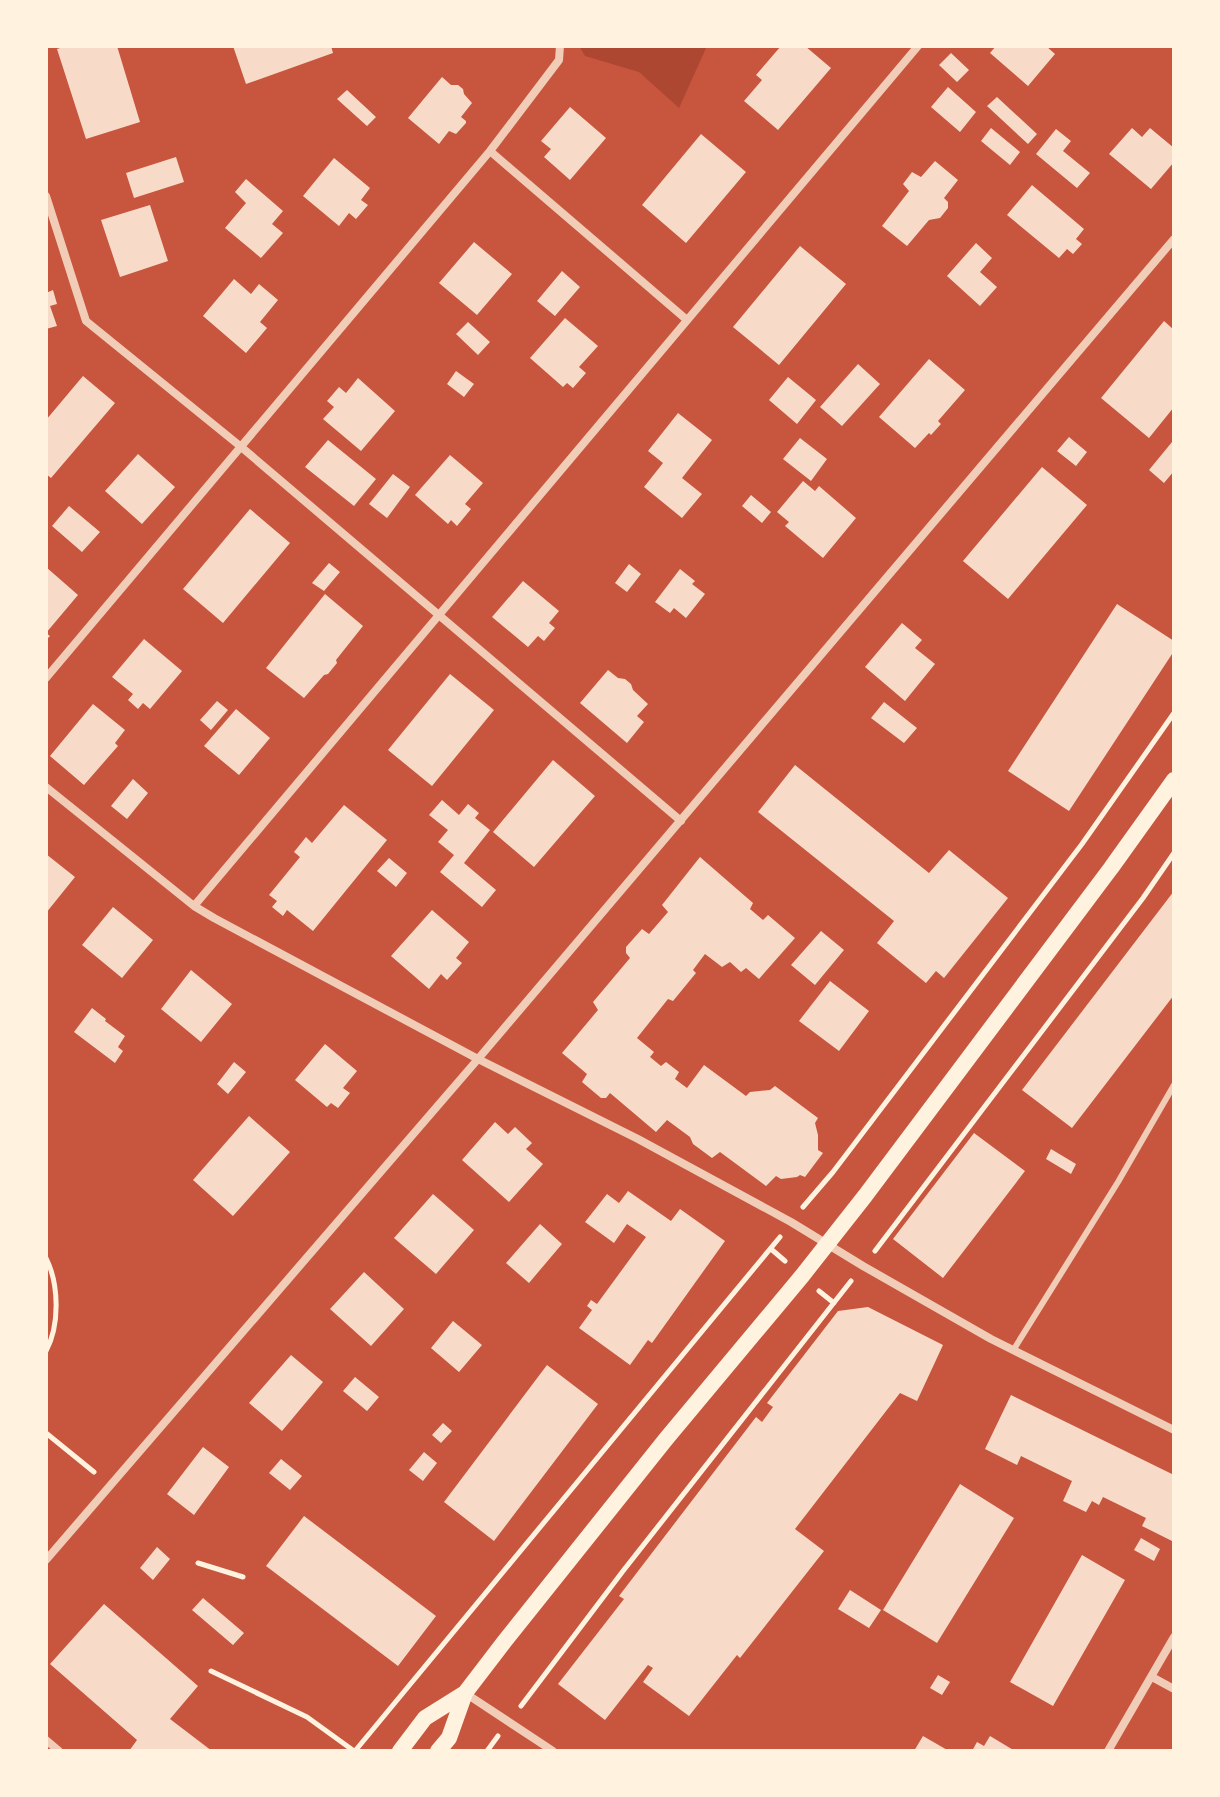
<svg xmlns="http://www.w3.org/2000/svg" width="1220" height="1797" font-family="Signika,sans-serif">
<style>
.green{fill:#ae4732}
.building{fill:#f7dbc8}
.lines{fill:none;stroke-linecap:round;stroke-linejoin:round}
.path{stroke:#fff3e0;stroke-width:5}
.service{stroke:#f1ccb7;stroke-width:6}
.minor{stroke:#f1ccb7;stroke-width:8}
.secondary{stroke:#fff3e0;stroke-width:16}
</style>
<rect width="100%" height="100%" fill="#c8553d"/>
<path class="green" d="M579,46H707L679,108L639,72L585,56Z"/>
<path class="building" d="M67,46H117L140,122L86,139L57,49Z
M233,46H331L333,53L246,84Z
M781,46H805L831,68L778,130L744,101L762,80L756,75Z
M996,46H1046L1055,54L1028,86L990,53Z
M951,53L969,70L957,82L939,65Z
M442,77L451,85H458L463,89L464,94L472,103L461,117L466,121V123L456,134L449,131L439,144L408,118Z
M948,87L976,112L960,132L931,107Z
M347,90L376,117L367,126L337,99Z
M997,97L1037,134L1028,144L987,106Z
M570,107L606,138L570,180L544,157L551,149L541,141Z
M991,128L1020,152L1010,165L981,141Z
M1132,128L1142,137L1150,128L1174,148V162L1151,189L1109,154Z
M1056,129L1071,141L1063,151L1090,173L1077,188L1036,154Z
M701,134L746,172L686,243L642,205Z
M176,157L184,182L134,198L126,173Z
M334,158L370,188L361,200L368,205L356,219L349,213L339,226L303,196Z
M935,161L958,180L944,198L948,202V208L940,218L929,220L907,246L882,226L909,191L903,184L912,172L921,177Z
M246,179L283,211L272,224L283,233L261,258L225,228L246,203L235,192Z
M1032,185L1084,229L1076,239L1082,244L1073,254L1067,249L1059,258L1007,215Z
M150,205L168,261L120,277L101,220Z
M474,242L512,274L477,315L439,283Z
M976,243L992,258L980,272L997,287L980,306L947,276Z
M800,246L846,284L779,365L733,327Z
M562,271L580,287L555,316L537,301Z
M234,279L251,294L259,284L278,300L260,322L267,328L246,353L203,316Z
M53,290L57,304L50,306L57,326L46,329V293Z
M565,318L598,346L579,367L586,373L573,388L567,383L563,387L530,358Z
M1164,321L1174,330V407L1149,438L1101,398Z
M468,322L490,342L478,355L456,334Z
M929,359L965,390L938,421L941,424L931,435L929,433L915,448L879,417Z
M858,364L880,384L842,426L820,407Z
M456,371L474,384L464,397L447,384Z
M83,376L115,403L51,478L46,474V420Z
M788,377L816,400L797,424L769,400Z
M358,378L395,411L361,451L323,419L334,407L327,401L339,387L346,393Z
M678,413L712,440L682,478L702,494L682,518L644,487L663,463L648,451Z
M1069,437L1087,452L1076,466L1057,451Z
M800,438L827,459L811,481L783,459Z
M328,440L376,479L354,506L305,467Z
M1172,442L1174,444V471L1164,483L1149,470Z
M138,454L175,487L142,524L105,491Z
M450,455L483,483L465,504L471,509L457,526L451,520L448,524L415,495Z
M1042,467L1087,505L1008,599L963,561Z
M393,474L410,487L387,518L369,504Z
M803,481L815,491L819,486L856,518L823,558L785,526L789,522L777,512Z
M751,495L771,512L762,523L742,506Z
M69,506L100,532L82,552L52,526Z
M250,509L290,543L223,623L183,589Z
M329,563L340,572L324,591L312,583Z
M629,564L641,574L627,592L615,583Z
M46,567L78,595L46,633L50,636L46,640Z
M680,569L695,581L692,584L705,594L686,618L674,608L670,613L655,602Z
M523,581L559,611L549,623L555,628L544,641L538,636L528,647L492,617Z
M325,594L363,626L336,660L337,663L328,674L324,675L304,698L266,668Z
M1117,604L1174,641V651L1069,811L1008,771Z
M902,623L922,640L915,648L935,664L905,701L865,667Z
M144,639L182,671L150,709L143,703L138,709L128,700L133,694L112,677Z
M608,670L618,678L625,679L631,684L633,690L648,704L637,716L644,722L627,743L580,703Z
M450,674L494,710L432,786L388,750Z
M217,701L228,710L211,730L200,720Z
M884,702L917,728L904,743L871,718Z
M93,704L125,730L115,743L118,746L84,785L50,756Z
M236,709L270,738L239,775L204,746Z
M553,760L595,796L534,867L493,832Z
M795,765L929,873L949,850L1008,898L944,978L936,971L926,983L877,943L894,921L758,812Z
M133,779L148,793L127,819L111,806Z
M442,800L459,815L468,804L479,813L475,818L490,830L464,863L496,890L482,907L440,872L454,855L438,842L448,830L429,815Z
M344,805L387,840L313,931L287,910L283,916L272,907L277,901L269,895L300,857L294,852L306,837L312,843Z
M46,854L75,877L46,913Z
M700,857L753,903L750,909L763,920L768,915L795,938L759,979L746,968L741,972L730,962L722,967L705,954L693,970L696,973L673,1001L668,999L637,1038L654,1052L650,1057L661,1066L666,1062L679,1072L675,1079L687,1088L704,1065L746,1096L750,1092L770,1090L775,1086L818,1118L815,1123L818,1135V1150L823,1153L805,1177L800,1175L797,1177L781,1179L776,1176L766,1186L720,1152L712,1158L693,1144L690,1137L667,1120L656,1132L610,1093L606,1098H601L582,1082L587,1074L562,1053L598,1010L593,1002L630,958L626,953V947L642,929L649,934L668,912L662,905Z
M389,858L407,873L396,887L377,871Z
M1174,891V995L1072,1128L1022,1090Z
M113,907L153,940L122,978L82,945Z
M432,910L469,942L456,958L462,963L447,980L441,974L429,989L391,956Z
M821,931L844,950L815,985L791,965Z
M191,970L232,1004L201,1042L161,1009Z
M830,981L869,1011L839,1051L799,1021Z
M92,1008L106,1019L105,1021L125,1036L118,1047L123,1051L115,1063L74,1032Z
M325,1044L357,1071L343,1088L350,1093L338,1108L331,1103L327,1107L295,1080Z
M234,1062L246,1072L228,1094L217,1084Z
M249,1116L290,1152L233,1216L193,1180Z
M495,1122L508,1134L515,1127L532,1143L526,1149L543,1164L509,1202L462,1160Z
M974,1133L1025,1171L943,1278L893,1239Z
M1051,1149L1076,1164L1071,1174L1046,1159Z
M628,1191L671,1221L680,1209L725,1241L652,1343L648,1340L630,1365L579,1328L592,1310L587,1306L591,1300L597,1304L646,1237L627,1224L614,1243L585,1222L607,1194L619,1203Z
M433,1194L474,1230L436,1274L394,1238Z
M540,1224L562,1244L529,1283L506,1263Z
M364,1272L404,1309L371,1346L330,1309Z
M868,1307L943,1345L917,1401L900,1393L795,1529L824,1551L740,1658L737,1655L689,1716L643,1682L653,1668L648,1665L605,1720L558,1684L624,1599L619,1596L756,1417L762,1422L773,1407L767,1403L838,1311Z
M453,1321L482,1345L459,1372L431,1348Z
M291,1355L323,1382L282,1431L249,1403Z
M547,1365L598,1404L494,1541L444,1502Z
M355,1377L379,1397L367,1411L343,1391Z
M1011,1395L1174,1475V1542L1142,1526L1146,1518L1103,1497L1099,1505L1092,1501L1086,1512L1063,1501L1072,1481L1021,1456L1017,1465L985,1449Z
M443,1423L452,1431L441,1443L432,1435Z
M203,1447L229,1467L194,1515L167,1494Z
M424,1452L437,1463L423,1481L409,1470Z
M281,1459L302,1476L290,1490L269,1473Z
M960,1484L1014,1518L937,1643L883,1610Z
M304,1516L436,1616L398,1666L266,1566Z
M1141,1538L1160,1549L1154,1561L1134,1550Z
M157,1547L170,1559L153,1580L140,1568Z
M1082,1555L1125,1580L1053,1706L1010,1682Z
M850,1590L881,1610L869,1628L838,1609Z
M203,1598L244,1633L233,1645L192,1610Z
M104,1604L198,1686L170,1719L212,1751H129L137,1740L50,1664Z
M938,1675L950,1682L942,1695L930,1688Z
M923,1736L949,1751H914Z
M990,1736L1015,1751H972L977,1742L984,1746Z"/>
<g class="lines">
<path class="path" d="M803,1207L833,1172L1082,844L1174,713
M771,1249L785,1261
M875,1251L1143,898L1174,853
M46,1258C59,1284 60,1325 46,1351
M819,1291L834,1303
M46,1433L94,1472
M198,1563L243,1577
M211,1671L307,1717L354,1751
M521,1706L623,1571L851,1281
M355,1751L780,1237
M487,1751L498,1736"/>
<path class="service" d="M1014,1349L1118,1182L1174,1085"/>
<path class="minor" d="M490,151L687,320
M46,196L86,321L240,446L681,821
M46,678L490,151L559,60L560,46
M46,787L194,906L214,918L478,1059L638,1139L791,1222L863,1266L991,1339L1174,1430
M194,906L918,46
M46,1560L478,1059L1174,239
M1152,1677L1174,1689
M465,1693L553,1751
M46,1740L59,1751
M1108,1751L1174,1637"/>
<path class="secondary" d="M400,1751L425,1718L465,1693
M438,1751L449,1738L465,1693L504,1642L666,1439L802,1276L865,1196L1111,868L1174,780"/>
</g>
<rect width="1220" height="1797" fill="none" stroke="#fff3e0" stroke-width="96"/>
</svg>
